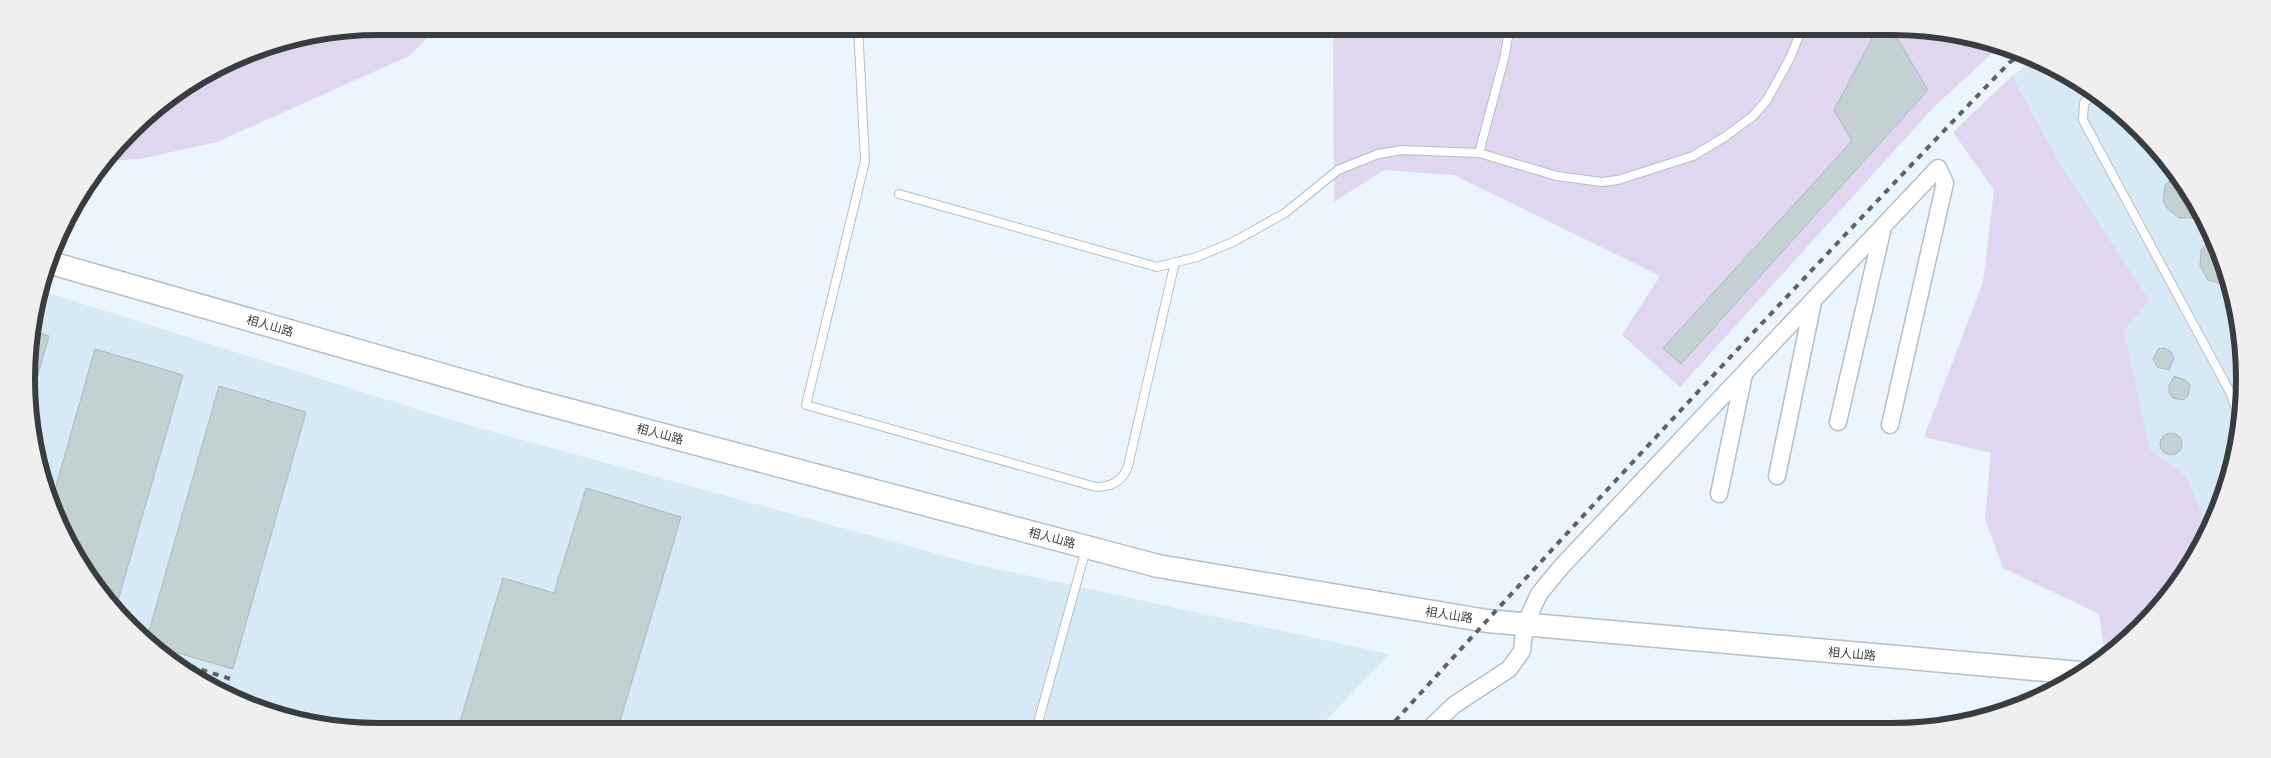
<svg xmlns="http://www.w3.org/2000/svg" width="2271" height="758" font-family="'Noto Sans','Noto Sans SC',sans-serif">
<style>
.built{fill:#d8e9f6}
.green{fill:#e0d6f0}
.building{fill:#c3d1d3;stroke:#abb9bc}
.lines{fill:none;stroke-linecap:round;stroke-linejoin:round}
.lane-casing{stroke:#b5bfc7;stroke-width:10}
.street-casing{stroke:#b5bfc7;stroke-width:19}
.secondary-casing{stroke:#b5bfc7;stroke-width:25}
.lane{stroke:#fff;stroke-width:8}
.street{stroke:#fff;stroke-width:16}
.secondary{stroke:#fff;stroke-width:22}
.rail{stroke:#5d6266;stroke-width:4;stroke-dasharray:6 6;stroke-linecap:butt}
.labels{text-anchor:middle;stroke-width:4;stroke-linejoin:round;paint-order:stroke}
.street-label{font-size:12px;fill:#393d40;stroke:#fff}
.rim{fill:none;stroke:#393d40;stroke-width:6}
</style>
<rect width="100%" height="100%" fill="#eaf5fd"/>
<path class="built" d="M2037,58L2088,86L2142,130L2185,183L2218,244L2238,310L2245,379L2238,448L2208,527L2186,476L2150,449L2124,331L2063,169L2012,76Z
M42,291L461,423L974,564L1389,654L1317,730L379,732L310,725L244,705L183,672L129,628L86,575L38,470L27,402L29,333Z"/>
<path class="green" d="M379,26H440L409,56L217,142L140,159L102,161L146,114L244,53L310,33Z
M1333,26H1892L1961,33L2001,45L1933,108L1680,387L1622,335L1660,276L1454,175L1384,170L1334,202Z
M2012,76L2063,169L2149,300L2124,331L2150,449L2186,476L2208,527L2198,555L2141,629L2105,654L2099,614L2003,568L1985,519L1991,453L1924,437L1983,282L1994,190L1953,132Z"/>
<path class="building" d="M1864,26H1890L1928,90L1681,364L1663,348L1852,141L1834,110L1872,39Z
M2177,173L2185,183L2202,215L2195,218H2179L2167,208L2163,201L2165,185Z
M2214,237L2218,244L2231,287L2208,280L2200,266L2201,250Z
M30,330L49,336L32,396L27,395Z
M2165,348L2171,352L2174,358L2169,370L2157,367L2153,359L2158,349Z
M95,349L183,375L115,611L86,575L52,500Z
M2174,376L2185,380L2190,385L2188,396L2183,400L2173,398L2169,393V386Z
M219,386L306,412L233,669L150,645L146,642Z
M2160 444a11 11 0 1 1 22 0a11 11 0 1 1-22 0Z
M586,488L681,517L617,731L457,732L503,578L554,593Z"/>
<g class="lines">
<defs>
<path id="lane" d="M858,26L865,161L806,405L1096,487C1112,487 1123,481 1128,466L1175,262
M2096,92L2084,103L2083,120L2231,394L2240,422
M1479,153L1504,59L1510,26
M899,194L1157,267L1197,257L1233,242L1285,213L1338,170L1378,154L1402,150L1479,153L1557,176L1602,182L1618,180L1693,156L1726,136L1753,116L1767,100L1790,58L1803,26
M1036,730L1086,549"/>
<path id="street" d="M1838,422L1883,227
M1777,476L1813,302
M1719,494L1744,374
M1428,730L1454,705L1509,669L1522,651L1525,624L1539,594L1562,566L1938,168L1945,183L1890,425"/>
<path id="secondary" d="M51,263L520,397L1158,566L1487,621L2080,673"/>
</defs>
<use href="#lane" class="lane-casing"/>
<use href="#street" class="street-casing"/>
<use href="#secondary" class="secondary-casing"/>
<use href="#lane" class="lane"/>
<use href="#street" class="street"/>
<use href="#secondary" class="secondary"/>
<path class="rail" d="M167,659L234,680
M1387,730C1592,505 1798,282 2009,63L2023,52"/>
</g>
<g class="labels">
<g class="street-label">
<text transform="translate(270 326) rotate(16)" y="4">相人山路</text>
<text transform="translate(660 434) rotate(15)" y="4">相人山路</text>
<text transform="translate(1052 538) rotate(15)" y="4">相人山路</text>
<text transform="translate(1449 615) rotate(9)" y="4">相人山路</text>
<text transform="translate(1852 654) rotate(5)" y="4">相人山路</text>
</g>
</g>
<path d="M0 0H2271V758H0ZM379 35H1892A344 344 0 0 1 2236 379V379A344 344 0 0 1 1892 723H379A344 344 0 0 1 35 379V379A344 344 0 0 1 379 35Z" fill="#efeff0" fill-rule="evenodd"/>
<path class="rim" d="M379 35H1892A344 344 0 0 1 2236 379V379A344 344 0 0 1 1892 723H379A344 344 0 0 1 35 379V379A344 344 0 0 1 379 35Z"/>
</svg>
